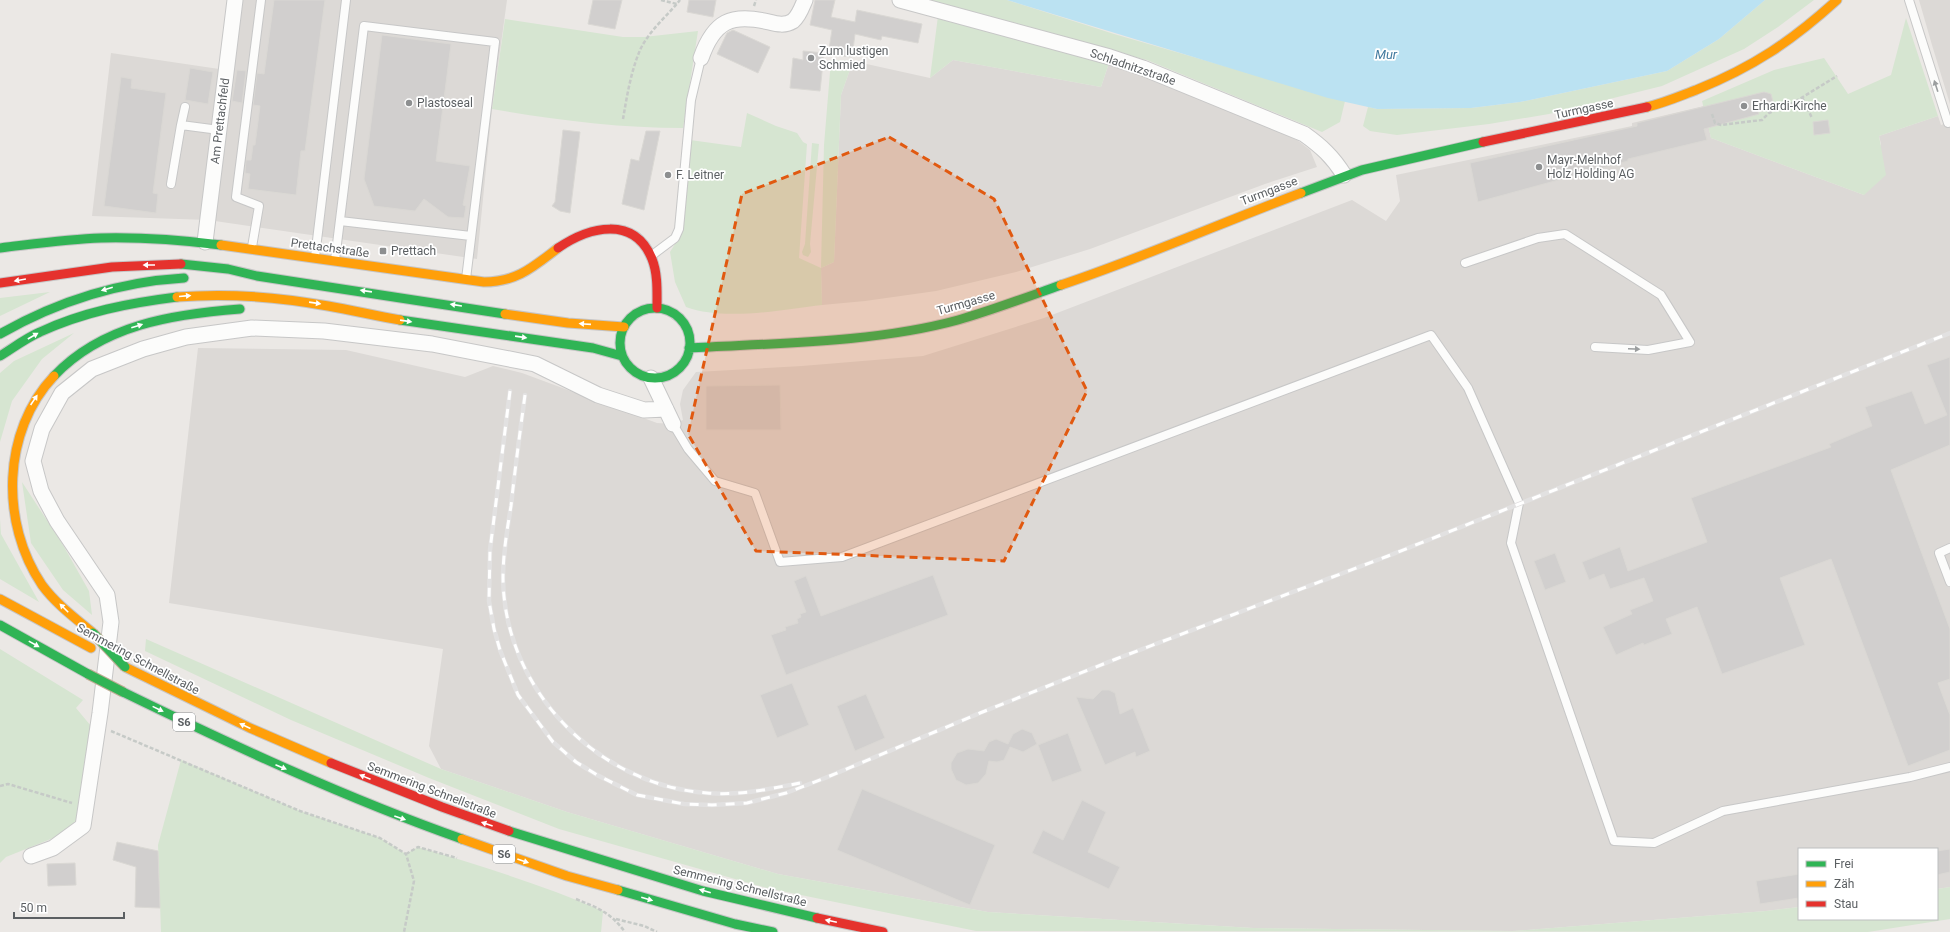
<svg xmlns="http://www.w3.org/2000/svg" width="1950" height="932" font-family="Roboto,sans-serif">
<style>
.industrial{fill:#dcd9d6}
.green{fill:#d6e5d1}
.water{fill:#bbe2f2}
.building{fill:#d1cfce;stroke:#dad8d4}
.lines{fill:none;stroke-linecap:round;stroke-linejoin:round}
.lane-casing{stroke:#c7c7c7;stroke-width:10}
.street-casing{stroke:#c7c7c7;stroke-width:17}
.fast-casing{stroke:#c6c5c6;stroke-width:11}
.slow-casing{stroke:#c6c5c6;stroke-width:11}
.jam-casing{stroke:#c6c5c6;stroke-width:11}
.path{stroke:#c6cac7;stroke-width:2.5;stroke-dasharray:4 2;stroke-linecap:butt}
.lane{stroke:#fcfcfb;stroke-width:8}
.street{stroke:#fcfcfb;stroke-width:15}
.fast{stroke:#30b455;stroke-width:9}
.slow{stroke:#ff9f0a;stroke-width:9}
.jam{stroke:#e5322d;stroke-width:9}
.rail-casing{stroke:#e2e1e1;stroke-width:4.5}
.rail{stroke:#fff;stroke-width:3;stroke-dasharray:9;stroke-linecap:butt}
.fast-bridge-casing{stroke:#bfad95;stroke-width:11;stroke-linecap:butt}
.fast-bridge{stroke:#30b455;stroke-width:9}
.oneway{fill:#9b9e9f}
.oneway2{fill:#fff}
.marked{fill:#e15910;fill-opacity:0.2;stroke:#e15910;stroke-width:3;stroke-dasharray:8 5;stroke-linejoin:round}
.poi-dot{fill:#8d8f90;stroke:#fff;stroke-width:1.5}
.labels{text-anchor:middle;stroke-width:3.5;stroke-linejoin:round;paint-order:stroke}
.shield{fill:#fff;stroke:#8c8f91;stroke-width:1}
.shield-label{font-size:11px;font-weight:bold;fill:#5b5f62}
.poi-label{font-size:12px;fill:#5b5f62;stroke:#fff;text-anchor:start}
.street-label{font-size:12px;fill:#5b5f62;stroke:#fff}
.water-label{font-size:13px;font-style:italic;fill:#437ba0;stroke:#fff}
</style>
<rect width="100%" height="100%" fill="#ebe8e5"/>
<path class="industrial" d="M228,0H507L492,109L477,259L208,220L92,216L111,53L219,69Z
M1919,0H1950V104L1932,45Z
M953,60L1101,87L1109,63L1137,72L1264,125L1297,140L1310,150L1317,167L1265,184L1090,249L1016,272L936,291L865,301L822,305L821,268L834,262L841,95L853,61L930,78Z
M1704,106L1711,138L1864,195L1881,144L1879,136L1938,116L1941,125L1950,122V887L1937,889V849H1799V907L1766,911L1513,931L1253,928L988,912L778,874L567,812L441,769L429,746L443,649L169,603L198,348L346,350L465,377L493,366L522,373L657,423L673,424L683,420L680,404L683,390L696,372L802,366L923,356L1044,318L1352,200L1386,221L1400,201L1396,175L1632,126V123Z"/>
<path class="green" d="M929,0H1007L1114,34L1345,101L1340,122L1322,132L1147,60L1032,31Z
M1765,0H1814L1778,27L1744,49L1662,86L1549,114L1489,124L1397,135L1370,131L1363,126L1368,107L1377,109L1471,108L1520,102L1667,71L1719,39Z
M938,16L1109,63L1101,87L953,60L930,78Z
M1906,18L1938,116L1879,136L1886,175L1864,195L1711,138L1702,101L1774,70L1824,58L1848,94L1891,75Z
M505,19L623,37H644L698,31L683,128C619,128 555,120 492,109Z
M831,60L853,61L841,95L834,262L821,268L822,305C782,310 724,321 686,307L675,282L670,252L683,231L690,140L741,147L747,113L776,126L797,133L803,142L807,144L799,258L821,268L824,145Z
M812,143L819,144L810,244L811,252L808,257L803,255L802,252L805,244Z
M50,292L0,316V298Z
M74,333L42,359L12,401L0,442V373L14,361Z
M22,482L63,545L89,591L92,615L63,590L31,543Z
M0,519L1,534L39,602L0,579Z
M146,639L441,769L567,812L778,874L988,912L1253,928L1513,931L1766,911L1799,907V919H1937V889L1950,887V919L1868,932L976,931L767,888L559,829L429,778L291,720L145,651Z
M0,649L83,700L76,708L96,732L83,826L6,857L0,863Z
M181,760L300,811L380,838L406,854L418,847C481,866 543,885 603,911L601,932H161L158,845Z"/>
<path class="water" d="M1007,0H1765L1719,39L1667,71L1520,102L1471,108L1377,109L1328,98Z"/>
<path class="building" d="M274,0H325L305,151H301L296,195L248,189L250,174L245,173L246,160H251L253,145H255L260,106L253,105L257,73L264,74Z
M593,0H622L615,29L588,24Z
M689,0H716L713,17L687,12Z
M815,0H835L831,17L855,22L857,10L922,24L918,43L882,36L881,40L855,34L852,57L828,55L832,30L810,25Z
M733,30L770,47L758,73L717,54L727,33Z
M382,35L451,44L436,161L470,166L463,205L466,206L464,218L448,217L424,199L415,211L374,206L364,179Z
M803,51L824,53L820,91L790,88L793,58L803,60Z
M190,68L213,72L208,104L185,100Z
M237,70L246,71L242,103L232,101Z
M121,77L132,79L131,88L166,93L153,193L158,194L156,213L104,206Z
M1764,92L1771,94L1773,102L1770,109L1758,112L1759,114L1704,129L1707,140L1628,159V161L1478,202L1470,163L1637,126V123Z
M1828,120L1830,133L1814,135L1813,122Z
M563,130L580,132L570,213L560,211L552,206L555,202Z
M646,131H660L644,210L622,204L631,159L639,161Z
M1950,357V445L1891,470L1950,629V679L1938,683L1950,715V750L1908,766L1831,559L1780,578L1805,645L1722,674L1697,607L1666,619L1672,634L1644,645L1643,643L1616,655L1603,627L1632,614L1630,610L1653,601L1644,578L1610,589L1604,574L1589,580L1582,562L1620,547L1628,571L1707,542L1691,498L1831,447L1829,444L1872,426L1865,407L1912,391L1925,424L1947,415L1927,365Z
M780,385L781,430H706V386Z
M1555,553L1566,582L1545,590L1534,561Z
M933,575L948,615L786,675L771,635L786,630L785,627L798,623L797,619L801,617L800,614L806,612L794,581L806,576L821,616Z
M792,683L809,725L777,738L760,695Z
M1102,690H1109L1115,693L1120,714L1133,708L1150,751L1136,757L1135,752L1105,765L1076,697L1093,699Z
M866,694L885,738L855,751L837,706Z
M1022,729L1032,733L1037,744L1023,752L1010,747L1004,760L997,762L989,761L986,774L978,783L966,785L956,780L951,769V763L957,753L968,749L984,751L989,742L996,739L1008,744L1013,734Z
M1068,733L1082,771L1052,782L1038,745Z
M862,789L995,845L970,905L837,850Z
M1082,800L1106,812L1088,852L1120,867L1109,889L1032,853L1043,830L1063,840Z
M117,842L158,851L160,908L135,907L136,867L113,860Z
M1950,849V872L1937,875V851Z
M75,863L76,885L48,886L47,864Z
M1799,874V898L1760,904L1756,881Z"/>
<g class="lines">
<defs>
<path id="lane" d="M1909,0L1948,123
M181,125L185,107
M171,184L181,125L219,130
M340,221L471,236
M252,247L259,206L236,197L261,0
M651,256L675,238L679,229L691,100L701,58
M315,257L346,0
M335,260L364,26L495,42L466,279
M1465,263L1538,238L1565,234L1661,295L1690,342L1648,350L1595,347
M673,424L688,449L715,481L755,493L780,562L842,557L1431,335L1468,388L1519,503L1511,543L1614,841L1654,843L1723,811L1910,777L1950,767
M1950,548L1939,553L1950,582"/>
<path id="street" d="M900,0L1110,57L1143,68L1304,134C1321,146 1333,157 1344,175
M701,58C714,21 731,13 769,22C777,24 785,26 793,21C799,16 802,7 805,0
M205,242L235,0
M651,378L673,424
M31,856L53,848L83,826L100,713L111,622L107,595L57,521L41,491L33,461L42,429L62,393L92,369L143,349L186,337L252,328L324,331L432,344L535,364L598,395L644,410L666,409"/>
<path id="fast" d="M1301,193L1362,170L1483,142
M0,248C34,244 67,239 101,238C141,237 181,240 221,245
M181,264L228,269L257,276L505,314
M620 343a35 35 0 1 1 70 0a35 35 0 1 1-70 0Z
M400,320L593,348L622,356
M0,334C58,301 117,282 184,278
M689,348C776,343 874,343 958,320C993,310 1027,297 1061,285
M0,356C13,348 26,338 40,332C83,312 129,303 177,297
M54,376C102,325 173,314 240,309
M0,625L88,674
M123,692C234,746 346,798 462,839
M509,831L703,891L817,918
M618,890L735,924L773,932"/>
<path id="slow" d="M1647,107C1664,103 1680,96 1696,90C1753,67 1792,41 1837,0
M221,245L484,282C517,282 533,267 558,248
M1061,285C1142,258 1221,223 1301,193
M177,297C227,293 279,297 328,306C352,310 376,316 400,320
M505,314L568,323L624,327
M54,376C2,431 0,523 42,585C56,604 75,618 93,633
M0,599L91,648
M125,667L250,728L331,763
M462,839L567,876L618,890"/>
<path id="jam" d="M1483,142L1647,107
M558,248C589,227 634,215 652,259C658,274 657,292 657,308
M0,283L112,267L181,264
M331,763L442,807L509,831
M817,918L883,932"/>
</defs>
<use href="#lane" class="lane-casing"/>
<use href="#street" class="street-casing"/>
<use href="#fast" class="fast-casing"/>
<use href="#slow" class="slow-casing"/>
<use href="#jam" class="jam-casing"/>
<path class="path" d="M661,0L677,4
M754,6L756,0
M1802,97L1812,118
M1712,114L1715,123L1721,125L1762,120L1769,113L1793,103L1837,76
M623,119C627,96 631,70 641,48C650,30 667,16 680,0
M111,731L300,811L380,838L406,854L414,881L404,932
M0,786L8,784L72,803
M406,854L418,847L457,858
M576,899C598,908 610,912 625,932
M616,919L644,926L657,932"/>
<use href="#lane" class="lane"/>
<use href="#street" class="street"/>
<use href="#fast" class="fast"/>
<use href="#slow" class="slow"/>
<use href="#jam" class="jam"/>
<defs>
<path id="rail" d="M510,391L490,550L489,601L494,629L500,650L518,695L553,742L576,762L597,775L637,795L684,804L712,805L747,803L786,793L825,778L980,713L1116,659L1388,556L1950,333
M525,395C520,432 515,469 511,506C507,530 503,554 503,578C504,689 597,785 707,793C739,796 769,789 800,783"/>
</defs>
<use href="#rail" class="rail-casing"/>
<use href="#rail" class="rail"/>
<defs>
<path id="fast-bridge" d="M93,633L125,667
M88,674L123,692"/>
</defs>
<use href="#fast-bridge" class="fast-bridge-casing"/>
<use href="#fast-bridge" class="fast-bridge"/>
</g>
<defs><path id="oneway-solid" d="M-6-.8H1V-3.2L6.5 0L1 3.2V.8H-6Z"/></defs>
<g class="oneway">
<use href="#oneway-solid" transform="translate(1936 86) rotate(-108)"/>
<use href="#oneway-solid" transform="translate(1634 349) rotate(2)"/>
</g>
<g class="oneway2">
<use href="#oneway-solid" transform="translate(149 265) rotate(180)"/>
<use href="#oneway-solid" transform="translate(20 280) rotate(170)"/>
<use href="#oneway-solid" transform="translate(107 289) rotate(164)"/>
<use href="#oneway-solid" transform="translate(366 291) rotate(-172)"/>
<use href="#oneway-solid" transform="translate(185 296) rotate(-5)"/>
<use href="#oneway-solid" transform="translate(315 303) rotate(8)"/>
<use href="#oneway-solid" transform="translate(456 305) rotate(-171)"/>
<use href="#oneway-solid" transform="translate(406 321) rotate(8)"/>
<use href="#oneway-solid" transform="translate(585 324) rotate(-176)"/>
<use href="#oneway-solid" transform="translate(137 326) rotate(-18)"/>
<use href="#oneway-solid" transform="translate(33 336) rotate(-30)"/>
<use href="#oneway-solid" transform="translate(521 337) rotate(8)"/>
<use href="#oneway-solid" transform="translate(34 400) rotate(-56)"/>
<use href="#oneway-solid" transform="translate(64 608) rotate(-135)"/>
<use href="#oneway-solid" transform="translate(34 644) rotate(29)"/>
<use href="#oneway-solid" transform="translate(158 709) rotate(26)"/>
<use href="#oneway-solid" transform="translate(245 726) rotate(-155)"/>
<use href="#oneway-solid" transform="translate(281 767) rotate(23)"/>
<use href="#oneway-solid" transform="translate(365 777) rotate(-158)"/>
<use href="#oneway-solid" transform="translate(400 818) rotate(19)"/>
<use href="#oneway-solid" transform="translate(487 824) rotate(-161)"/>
<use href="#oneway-solid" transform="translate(523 861) rotate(19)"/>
<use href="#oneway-solid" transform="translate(705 891) rotate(-164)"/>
<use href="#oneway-solid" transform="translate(647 899) rotate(16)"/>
<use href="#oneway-solid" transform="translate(831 921) rotate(-168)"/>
</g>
<path class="marked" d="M889,137L994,199L1087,391L1004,561L756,551L688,434L742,194Z"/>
<g class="poi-dot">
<circle cx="811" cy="58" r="4"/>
<circle cx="409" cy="103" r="4"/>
<circle cx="1744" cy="106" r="4"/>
<circle cx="1539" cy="167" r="4"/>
<circle cx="668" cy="175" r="4"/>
<rect x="379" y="247" width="8" height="8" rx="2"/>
</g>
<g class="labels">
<g class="shield">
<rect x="173" y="713" width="22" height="18" rx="3"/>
<rect x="493" y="845" width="22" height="18" rx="3"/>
</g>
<g class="shield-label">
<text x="184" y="726">S6</text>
<text x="504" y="858">S6</text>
</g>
<g class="poi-label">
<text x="819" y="55">Zum lustigen<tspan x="819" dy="14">Schmied</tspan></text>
<text x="417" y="107">Plastoseal</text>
<text x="1752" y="110">Erhardi-Kirche</text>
<text x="1547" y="164">Mayr-Melnhof<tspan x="1547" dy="14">Holz Holding AG</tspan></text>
<text x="676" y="179">F. Leitner</text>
<text x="391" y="255">Prettach</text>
</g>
<g class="street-label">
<text transform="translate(1133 67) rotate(19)" y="4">Schladnitzstraße</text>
<text transform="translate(1584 109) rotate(-12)" y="4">Turmgasse</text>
<text transform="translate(220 121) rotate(-83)" y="4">Am Prettachfeld</text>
<text transform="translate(1269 191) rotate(-21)" y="4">Turmgasse</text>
<text transform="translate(330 248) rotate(8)" y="4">Prettachstraße</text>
<text transform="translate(966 303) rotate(-16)" y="4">Turmgasse</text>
<text transform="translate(138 659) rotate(28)" y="4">Semmering Schnellstraße</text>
<text transform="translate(432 790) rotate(21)" y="4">Semmering Schnellstraße</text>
<text transform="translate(740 886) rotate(14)" y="4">Semmering Schnellstraße</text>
</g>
<g class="water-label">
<text x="1386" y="59">Mur</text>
</g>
</g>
<rect x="1798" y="848" width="140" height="72" fill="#ffffff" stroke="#bdbfc0"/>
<rect x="1806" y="861" width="20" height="6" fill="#30b455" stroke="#bdbfc0"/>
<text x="1834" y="868" font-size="12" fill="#5b5f62">Frei</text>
<rect x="1806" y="881" width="20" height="6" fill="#ff9f0a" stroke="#bdbfc0"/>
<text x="1834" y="888" font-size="12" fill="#5b5f62">Zäh</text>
<rect x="1806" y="901" width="20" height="6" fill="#e5322d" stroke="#bdbfc0"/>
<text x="1834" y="908" font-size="12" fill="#5b5f62">Stau</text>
<path d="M14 912v6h110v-6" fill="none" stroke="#5b5f62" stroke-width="2"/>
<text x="20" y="912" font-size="12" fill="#5b5f62" stroke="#ffffff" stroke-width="3" paint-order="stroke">50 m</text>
</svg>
